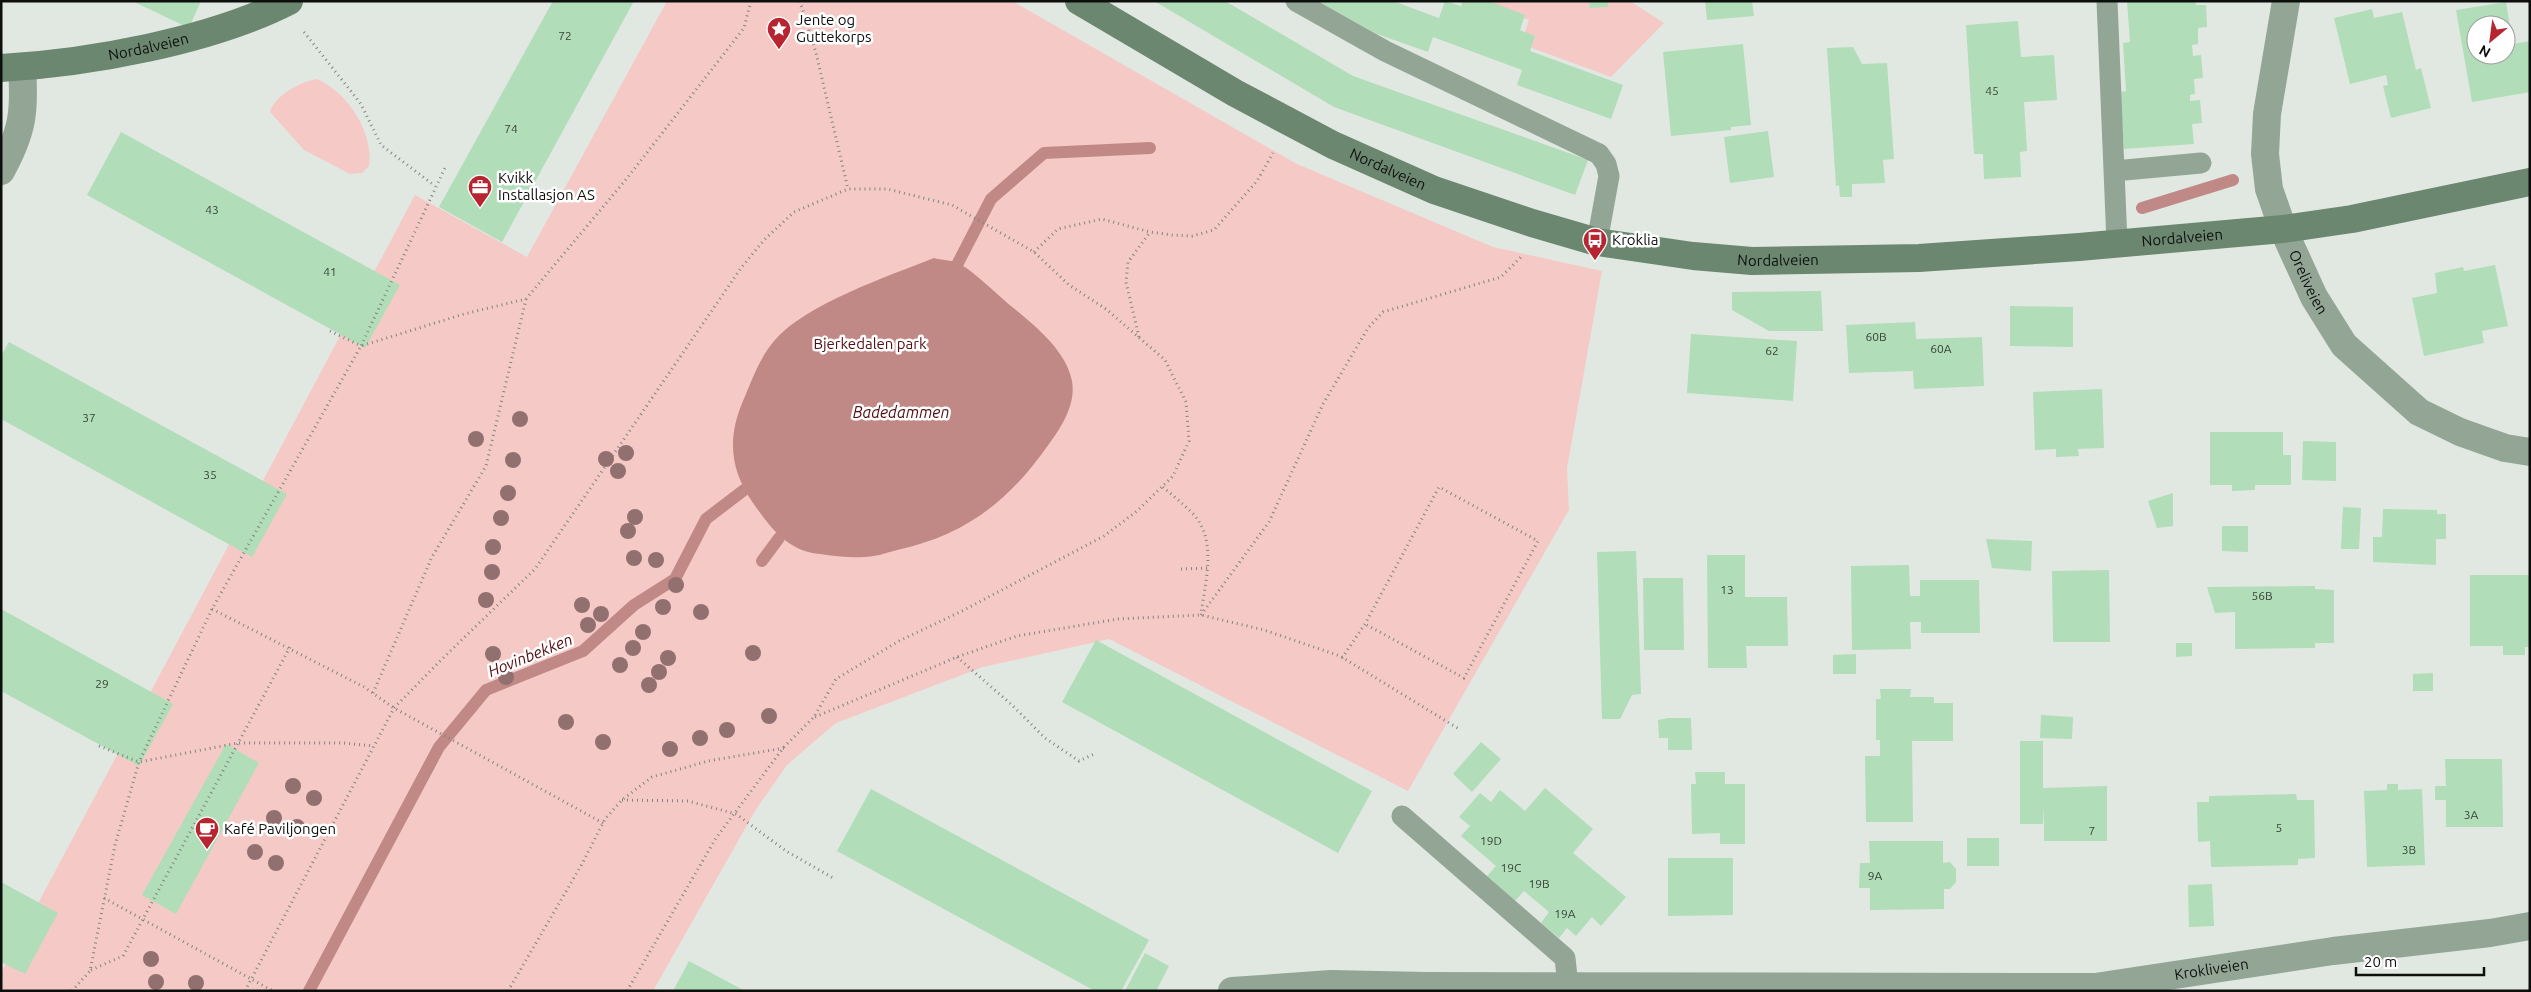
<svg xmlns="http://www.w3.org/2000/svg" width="2531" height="992" font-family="Ubuntu,sans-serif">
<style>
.green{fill:#f5cac6}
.water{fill:#c18986}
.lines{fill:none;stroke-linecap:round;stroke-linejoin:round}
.stream{stroke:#c18986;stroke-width:12}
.building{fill:#b1ddb8;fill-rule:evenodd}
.path{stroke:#818581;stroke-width:3;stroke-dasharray:1 4;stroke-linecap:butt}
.lane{stroke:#93a696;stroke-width:21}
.street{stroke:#93a696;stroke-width:28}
.secondary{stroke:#6c8770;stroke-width:28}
.tree{fill:#927070}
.labels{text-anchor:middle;stroke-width:5;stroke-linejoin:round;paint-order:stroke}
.number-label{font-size:12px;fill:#364238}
.poi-label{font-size:15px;fill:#0d0f0d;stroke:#fff;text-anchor:start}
.street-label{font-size:15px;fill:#0d0f0d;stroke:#fff}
.park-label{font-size:15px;fill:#520e12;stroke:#fff}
.water-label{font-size:16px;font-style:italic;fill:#520d11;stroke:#fff}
</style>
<rect width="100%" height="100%" fill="#e1e8e2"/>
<path class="green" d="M667,1H1012L1297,164L1493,247L1602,271L1567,468L1569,510L1408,791L1109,639L983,667L836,723L787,765L755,811L653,991H1V973L415,195L527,257Z
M1480,1H1630L1664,23L1611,77L1521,44L1529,20Z
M317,79C347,92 374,132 369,166L362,173L350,174L304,150L270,112C275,95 300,82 317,79Z"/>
<path class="water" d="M934,258C941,260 952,260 958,263C971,269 999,296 1011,306C1034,325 1066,350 1072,381C1076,404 1062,426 1049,444C1009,501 966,535 897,550C886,553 875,557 864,557C849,558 834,556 820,554C787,551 770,527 753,503C730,470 727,438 743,401C752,380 759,359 774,341C805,304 889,276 934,258Z"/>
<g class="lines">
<path class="stream" d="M2142,208L2233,180
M958,263L991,199L1044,153L1150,148
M762,561L779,538
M309,991L439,747L486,690L583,651L634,605L675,579L706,519L744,490"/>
</g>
<path class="building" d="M132,1H201L189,28Z
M553,1H634L502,242L439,207Z
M1154,1H1225L1353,76L1588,160L1575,195L1334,107Z
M1317,1H1393L1439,18L1445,1L1461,6L1463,1H1489L1525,15L1520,30L1535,36L1530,51L1623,85L1611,119L1517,85L1522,70L1433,37L1428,52L1377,34Z
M1589,1H1608V7L1590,8Z
M1705,1H1752L1754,16L1707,20Z
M2127,1H2195L2196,5H2206L2207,27L2198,28V44L2192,45L2193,56L2201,55L2203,78L2194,79L2195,94L2190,95V101L2200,100L2202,123L2192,124L2194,144L2124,149L2120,92L2126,91L2123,43L2130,42Z
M2506,2L2513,44L2530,41V92L2472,102L2456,10ZM2476,25H2506V55H2476Z
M2372,9L2374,18L2402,12L2416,70L2421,68L2431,108L2391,118L2383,86L2388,85L2386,75L2350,84L2334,18Z
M2018,21L2021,57L2054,55L2057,100L2024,102L2027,151L2020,152L2021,177L1984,179L1983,154H1974L1966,25Z
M1743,44L1751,125L1731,127V130L1671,136L1663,52Z
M1853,47L1862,64L1887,63L1894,159L1883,160L1885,183L1852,184V197H1840L1839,185L1836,186L1827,48Z
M1768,131L1774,177L1730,183L1724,137Z
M121,132L400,285L365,348L87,195Z
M2495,265L2508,326L2482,331L2484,343L2424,356L2412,298L2437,293L2435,273L2463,267L2464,271Z
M1821,291L1823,331H1769L1732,310V292Z
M2010,306L2073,307V347L2010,346Z
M1915,322L1916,339L1982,337L1984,386L1914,389L1913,371L1849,373L1846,325Z
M1691,334L1797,341L1793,401L1687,393Z
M9,342L287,494L252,557L1,419V356Z
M2102,389L2104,448L2078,449L2079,456L2056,457V449L2035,450L2033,392Z
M2210,432H2283V455H2291V485H2255V490L2232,491V485H2210Z
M2303,441L2336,442V481L2302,480Z
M2173,493V526L2157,528L2148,501Z
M2343,507L2361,508L2359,549H2341Z
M2383,509L2437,510V514H2446V539H2436V565L2373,562V537H2382Z
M2222,526H2248V552L2222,551Z
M1986,539L2032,541L2031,571L1992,568Z
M1636,551L1641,694L1632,695L1620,719H1602L1597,552Z
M1707,555H1745V597H1787L1788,646H1746L1747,668H1708Z
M1909,565L1910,596H1920V580H1979L1980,633H1921V622H1910L1911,649L1852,650L1851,566Z
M2109,570L2110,642H2053L2052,571Z
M2470,575H2529V647H2525V655H2503V646H2470Z
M1643,578H1683L1684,650H1644Z
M2315,586V589L2334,590V643H2315V648L2235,649V612L2215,613L2207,587Z
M1,609L173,704L139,766L1,691Z
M1096,640L1372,791L1338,853L1062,702Z
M2176,643H2192V656L2176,657Z
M1856,654V674H1833V655Z
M2433,673V691H2413V674Z
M1880,689H1911L1910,697H1934V703H1953V741H1912L1913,822H1866L1865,756H1880V740H1876V699H1881Z
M2041,715L2073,717L2072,739L2040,738Z
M1668,718H1691L1692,750H1668V738H1659L1658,720Z
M2020,741H2043V788L2107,786V841H2044V806L2043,824H2020Z
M1481,742L1501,759L1472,792L1453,774Z
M226,744L259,763L176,914L142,895Z
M2445,759H2502L2503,827H2446V800H2435V786H2446Z
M1695,772H1725V784H1745V844H1720V833L1692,834L1691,784H1696Z
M2387,784H2398V790L2422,789L2425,865L2367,867L2364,791L2387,790Z
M1545,788L1593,829L1573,853L1626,897L1601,926L1592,917L1576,936L1567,928L1559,938L1541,923L1549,912L1524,891L1515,901L1487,876L1496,866L1461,836L1470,826L1459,817L1480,793L1491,802L1500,790L1525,811Z
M871,789L1149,940L1121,991H1095L837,851Z
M2296,794L2297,800H2314L2315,858L2298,859V865L2211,867L2210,841L2198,842L2197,802H2209V796Z
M1967,838H1999V866H1967Z
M1869,841H1943V863L1950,862L1956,869V882L1950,889H1944V909L1870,910V888H1859L1860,863H1870Z
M1668,858H1733V915L1668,916Z
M1,882L58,913L25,974L1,962Z
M2212,884L2214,926L2189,927L2188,885Z
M1145,953L1169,966L1156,991H1125Z
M689,961L745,991H673Z"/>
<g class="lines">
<path class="path" d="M800,1L816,53L848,189
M304,32L361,104L381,145L435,186
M1034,252L1058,229L1102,219L1150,232L1172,235L1192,236L1214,230L1257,181L1273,153
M330,331L361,346L445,168
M1139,337L1126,282L1128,262L1150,232
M1163,487C1173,496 1185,505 1195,516C1217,542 1205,584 1201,614
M1181,569L1208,568
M212,609L364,687L394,708L603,823
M1201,615L1269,522L1323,404L1368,328L1383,312L1501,277L1521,257
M957,657L1012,705L1045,738L1079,761L1094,754
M1342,658L1365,624L1439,487L1538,541L1464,678L1365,624
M373,693L432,557L486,466L526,299
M815,717L957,657L1017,636L1118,619L1201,615L1264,630L1340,656L1459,729
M99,746L139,762L238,743H343L374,746
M622,800L688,801L736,814L786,851L835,879
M104,898L273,991
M91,970L123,956L290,647
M72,991L90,971L115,845L139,762L212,609L361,346L464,314L526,299L628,177L744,28L751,1
M245,991L394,708L441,660L535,569L741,268L764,240L794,212L848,189H887L952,205L1034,252L1069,285L1106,309L1165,360L1186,402L1189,441L1173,476L1137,511L1104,536L962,611L899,641L836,679L814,717L784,747L716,838L627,991
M508,991L582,864L605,819L622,800L652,777L708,761L784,748"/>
<path class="lane" d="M1296,1L1385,51L1599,154L1606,164L1609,176L1597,242
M2107,1L2117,243
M2114,171L2201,163
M1402,816L1565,958L1568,986"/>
<g class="street">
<path id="s1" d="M2286,1L2267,114L2265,154L2269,189L2283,229L2314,297L2344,345L2419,412L2460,432L2505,448L2530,452"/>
<path d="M1,171C23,131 25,111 22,67"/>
<path id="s2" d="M1232,991L1331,984L1426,986L2095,987L2333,951L2490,933L2530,926"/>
</g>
<g class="secondary">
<path id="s3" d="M1079,1L1235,93L1333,145L1434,190L1532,223L1597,242L1693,256L1752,261L1919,258L2079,247L2283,229L2352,219L2530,182"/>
<path id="s4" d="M1,68C89,63 211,41 289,1"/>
</g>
</g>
<g class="tree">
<circle cx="520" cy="419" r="8"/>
<circle cx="476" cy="439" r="8"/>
<circle cx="626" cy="453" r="8"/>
<circle cx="606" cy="459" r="8"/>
<circle cx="513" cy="460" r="8"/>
<circle cx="618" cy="471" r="8"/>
<circle cx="508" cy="493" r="8"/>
<circle cx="635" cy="517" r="8"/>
<circle cx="501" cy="518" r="8"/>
<circle cx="628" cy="531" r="8"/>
<circle cx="493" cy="547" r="8"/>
<circle cx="634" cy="558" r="8"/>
<circle cx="656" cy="560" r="8"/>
<circle cx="492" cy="572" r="8"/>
<circle cx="676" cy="585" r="8"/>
<circle cx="486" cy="600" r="8"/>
<circle cx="582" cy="605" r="8"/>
<circle cx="663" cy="607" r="8"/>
<circle cx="701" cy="612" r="8"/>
<circle cx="601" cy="614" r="8"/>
<circle cx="588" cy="625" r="8"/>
<circle cx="643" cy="632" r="8"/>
<circle cx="633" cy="648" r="8"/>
<circle cx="753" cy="653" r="8"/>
<circle cx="493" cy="654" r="8"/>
<circle cx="668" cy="658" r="8"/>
<circle cx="620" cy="665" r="8"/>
<circle cx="659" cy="672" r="8"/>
<circle cx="506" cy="677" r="8"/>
<circle cx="649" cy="685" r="8"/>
<circle cx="769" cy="716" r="8"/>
<circle cx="566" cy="722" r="8"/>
<circle cx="727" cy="730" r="8"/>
<circle cx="700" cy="738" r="8"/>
<circle cx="603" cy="742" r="8"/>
<circle cx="670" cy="749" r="8"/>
<circle cx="293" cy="786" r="8"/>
<circle cx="314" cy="798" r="8"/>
<circle cx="274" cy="818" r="8"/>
<circle cx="297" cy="827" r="8"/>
<circle cx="255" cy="852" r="8"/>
<circle cx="276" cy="863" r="8"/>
<circle cx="151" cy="959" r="8"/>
<circle cx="156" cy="982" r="8"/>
<circle cx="196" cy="983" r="8"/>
</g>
<defs>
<symbol id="sight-pin" viewBox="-11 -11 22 30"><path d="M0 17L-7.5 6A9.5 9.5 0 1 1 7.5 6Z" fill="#b62530" stroke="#fff"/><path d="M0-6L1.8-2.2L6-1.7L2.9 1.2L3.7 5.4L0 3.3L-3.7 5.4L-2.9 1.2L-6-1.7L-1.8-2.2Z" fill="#fff"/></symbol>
<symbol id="office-pin" viewBox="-11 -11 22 30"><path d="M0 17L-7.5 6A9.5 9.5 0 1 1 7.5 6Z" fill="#b62530" stroke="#fff"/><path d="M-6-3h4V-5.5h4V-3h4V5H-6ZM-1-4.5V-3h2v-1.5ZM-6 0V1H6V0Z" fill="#fff"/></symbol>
<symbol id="bus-pin" viewBox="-11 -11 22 30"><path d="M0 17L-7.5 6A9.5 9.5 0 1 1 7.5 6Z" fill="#b62530" stroke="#fff"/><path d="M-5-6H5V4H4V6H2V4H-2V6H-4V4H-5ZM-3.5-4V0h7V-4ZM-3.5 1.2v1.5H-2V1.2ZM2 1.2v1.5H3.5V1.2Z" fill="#fff"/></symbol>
<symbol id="cafe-pin" viewBox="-11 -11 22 30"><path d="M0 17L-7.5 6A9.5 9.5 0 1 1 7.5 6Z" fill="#b62530" stroke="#fff"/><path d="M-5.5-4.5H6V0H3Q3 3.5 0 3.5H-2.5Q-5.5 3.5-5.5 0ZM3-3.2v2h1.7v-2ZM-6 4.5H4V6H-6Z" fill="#fff"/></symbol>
</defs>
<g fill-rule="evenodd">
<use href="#sight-pin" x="765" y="15" width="28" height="38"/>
<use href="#office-pin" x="466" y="173" width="28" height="38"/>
<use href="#bus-pin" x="1581" y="226" width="28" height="38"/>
<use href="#cafe-pin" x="193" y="815" width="28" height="38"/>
</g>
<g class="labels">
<g class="number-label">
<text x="565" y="40">72</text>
<text x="1992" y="95">45</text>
<text x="511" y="133">74</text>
<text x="212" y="214">43</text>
<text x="330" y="276">41</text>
<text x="1876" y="341">60B</text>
<text x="1941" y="353">60A</text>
<text x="1772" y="355">62</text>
<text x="89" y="422">37</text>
<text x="210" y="479">35</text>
<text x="1727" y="594">13</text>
<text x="2262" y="600">56B</text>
<text x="102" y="688">29</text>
<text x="2471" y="819">3A</text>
<text x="2279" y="832">5</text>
<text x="2092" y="835">7</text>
<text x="1491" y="845">19D</text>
<text x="2409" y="854">3B</text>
<text x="1511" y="872">19C</text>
<text x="1875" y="880">9A</text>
<text x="1539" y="888">19B</text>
<text x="1565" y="918">19A</text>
</g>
<g class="poi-label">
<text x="796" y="25">Jente og<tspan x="796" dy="17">Guttekorps</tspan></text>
<text x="498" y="183">Kvikk<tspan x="498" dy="17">Installasjon AS</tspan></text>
<text x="1612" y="245">Kroklia</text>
<text x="224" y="834">Kafé Paviljongen</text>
</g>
<g class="street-label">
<text dy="5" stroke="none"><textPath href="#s4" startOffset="149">Nordalveien</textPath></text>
<text dy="5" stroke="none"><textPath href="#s3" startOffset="352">Nordalveien</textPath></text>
<text dy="5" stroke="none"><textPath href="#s3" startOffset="1161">Nordalveien</textPath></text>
<text dy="5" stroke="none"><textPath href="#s3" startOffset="756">Nordalveien</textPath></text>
<text dy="5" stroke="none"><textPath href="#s1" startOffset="291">Oreliveien</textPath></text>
<text dy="5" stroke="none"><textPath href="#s2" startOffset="981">Krokliveien</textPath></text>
</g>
<g class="park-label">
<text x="870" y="349">Bjerkedalen park</text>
</g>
<g class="water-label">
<text x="901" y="418">Badedammen</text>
<text transform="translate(530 655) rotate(-22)" y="6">Hovinbekken</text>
</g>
</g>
<rect width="2531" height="992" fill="none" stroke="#0d0f0d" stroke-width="5"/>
<g transform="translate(2491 40) rotate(209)"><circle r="24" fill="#ffffff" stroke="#9e9f9e"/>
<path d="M0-4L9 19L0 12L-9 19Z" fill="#b62530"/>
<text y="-8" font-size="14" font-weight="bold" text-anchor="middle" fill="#0d0f0d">N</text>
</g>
<path d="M2356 967v8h128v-8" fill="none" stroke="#0d0f0d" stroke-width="2.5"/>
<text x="2364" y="967" font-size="15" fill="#0d0f0d" stroke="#ffffff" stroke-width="4" paint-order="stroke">20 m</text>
</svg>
